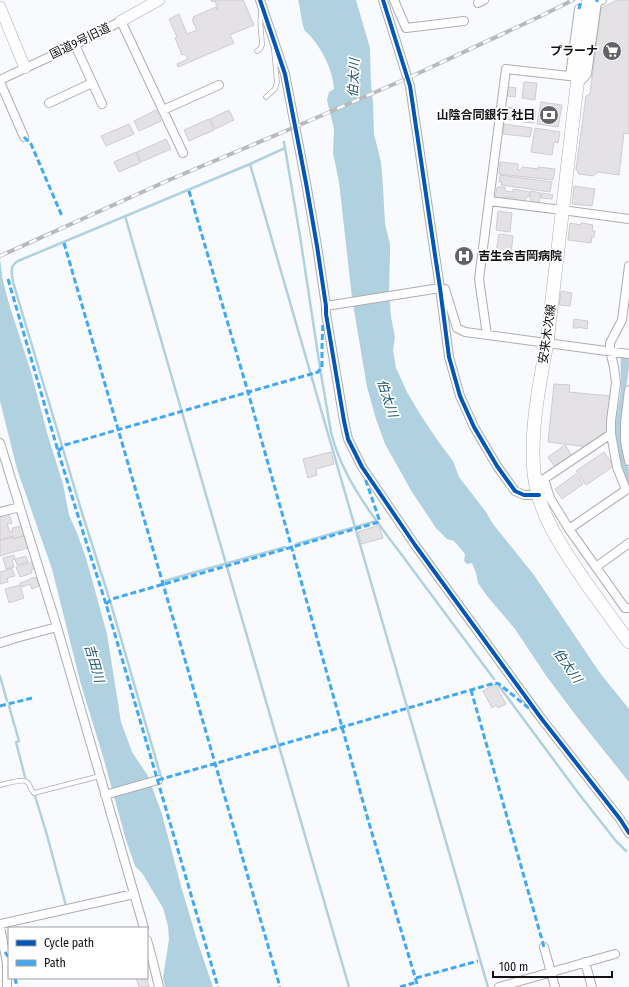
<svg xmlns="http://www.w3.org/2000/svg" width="629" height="987" font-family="'Fira Sans Condensed','Noto Sans JP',sans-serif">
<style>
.water{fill:#b0d1df}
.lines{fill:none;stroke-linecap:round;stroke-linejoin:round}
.stream{stroke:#b0d1df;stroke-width:2.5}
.building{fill:#e4e2e4;stroke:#cfcdcf}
.lane-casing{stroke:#adaeb1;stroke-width:5.5}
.street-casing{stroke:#adaeb1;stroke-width:10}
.secondary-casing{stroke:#adaeb1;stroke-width:12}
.primary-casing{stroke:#adaeb1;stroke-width:14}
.lane{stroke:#fefeff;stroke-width:4}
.street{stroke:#fefeff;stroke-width:8}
.secondary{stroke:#fefeff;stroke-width:11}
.primary{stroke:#fefeff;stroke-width:13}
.rail-casing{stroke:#b8b9ba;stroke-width:4}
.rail{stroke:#fff;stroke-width:2.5;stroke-dasharray:8;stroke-linecap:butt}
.quiet{stroke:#3fa9f5;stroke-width:3;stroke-dasharray:6 3;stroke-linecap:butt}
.cycleway-casing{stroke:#fff;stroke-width:6}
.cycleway{stroke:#0057b8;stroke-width:4}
.labels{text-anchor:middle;stroke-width:3.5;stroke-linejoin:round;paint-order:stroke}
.street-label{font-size:12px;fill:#121215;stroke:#fff}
.poi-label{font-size:12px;font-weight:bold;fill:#121215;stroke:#fff;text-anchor:end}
.water-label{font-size:13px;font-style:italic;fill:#205a6f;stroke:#fff}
</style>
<rect width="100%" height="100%" fill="#f9fafe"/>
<path class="water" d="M298,0H356L370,48L371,84L373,103L374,134L381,162L383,187L385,224L390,244V253L389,291L391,317L395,337L393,350L396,368L407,392L420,414L438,441L453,461L459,477L486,512L493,524L534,575L600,673L629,709V782L577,717L547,677L515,629L487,596L478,583L476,573L472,563L467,564L464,561L465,554L454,541L447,539L436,528L412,492L385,444L376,419L367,387L352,298L339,182L333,153L334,129L327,100L329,92L334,89C333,71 323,51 312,38C310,35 307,33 305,31C302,26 300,6 298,0Z
M0,259L3,281L10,307L31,372L48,436L63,484L69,515L77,533L86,558L107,634L121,722L132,752L148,776L162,814L181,886L197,940L213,987H165L163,978L169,939L168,926L163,908L142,873L135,866L126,840L104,760L80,681L52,569L17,469L0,401Z
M621,353L629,354V366L622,422L625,458L629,470V485C620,465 614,444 616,422C617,409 621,397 621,384C621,374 620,364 621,353Z"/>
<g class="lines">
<path class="stream" d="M284,142L300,236L321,374L331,432C342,480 378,523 407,562C436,601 465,640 494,679
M250,164L488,987
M125,216L349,987
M296,544L376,521
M164,581L285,547
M0,676L7,701
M499,686L579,794L616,841L626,851
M9,706L19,741L16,742L25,777
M161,777L111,604L82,513L13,282C12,274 9,266 18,261L250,164L285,148
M35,796L47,835L66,906"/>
</g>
<path class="building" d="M211,0H244H243L254,25L230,35L234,43L178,67L177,64L188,59L185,54L182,55L175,38L177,37L169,19L179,14L187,34L197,30L192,20L194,19L193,17L216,7L217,10L218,9L215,1L212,2Z
M617,0H629V134L624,133L619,175L598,172L593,176L579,174L576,169L586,96L590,94L601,8Z
M524,82L537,83L535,100L522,98Z
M508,87L516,88L515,97L507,96Z
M541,102L562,105L558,127L537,124Z
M508,107L521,109L519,121L506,119Z
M523,109L536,111L534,123L522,122Z
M156,110L161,121L139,131L134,121Z
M229,110L234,120L215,129L210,119Z
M209,119L214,130L189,141L184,130Z
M129,124L134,134L106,146L101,136Z
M504,124L532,128L530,137L503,134Z
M535,128L560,132L558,143L554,142L552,155L531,152Z
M166,139L171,149L141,162L137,152Z
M136,152L140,163L119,172L114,162Z
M500,162L518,164V170H521L522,167L538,169V167L555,169L553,180L499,174Z
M500,175L552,182L550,192L501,185L502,182H499Z
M574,186L595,189L592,206L572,204Z
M497,187H505V191L513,192V189L530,192L529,197H526L525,202L516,200V198L504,197L503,200L495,199Z
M531,191L541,193L539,203L530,202Z
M542,193L553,195L552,199L541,198Z
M498,211L512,213L510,232L496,230Z
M570,223L581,225V223L593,225L592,231H595L594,237H592L591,243L568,240Z
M499,234L513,236L511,254L496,252Z
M561,291L572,293L570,306L559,305Z
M574,319L588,321L587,329L578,327V328H573Z
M554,384L570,385L569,392L611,396L607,433L588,447L548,442Z
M565,445L572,456L555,467L548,457Z
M331,452L334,464L316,469L317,475L308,478L303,459Z
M604,452L614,466L586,485L576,471Z
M576,474L583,484L562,499L555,489Z
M8,511L12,523L7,524L10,532L13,531L12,528L21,526L24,535L13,539V536L0,540V514Z
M379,525L383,538L362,544L358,532Z
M24,536L28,548L0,556V540L12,537L13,539Z
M14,555L15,559L12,560L14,567L6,569L3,558Z
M26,556L28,562L17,565L15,559Z
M32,562L34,569L31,570L32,573L20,577L16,567Z
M12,568L15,576L7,578L8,582L0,584V572Z
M36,577L39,586L32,589L30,584L22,587L20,583L29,580V579Z
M20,585L24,598L9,603L5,589Z
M495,684L506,704L498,708L496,705L492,708L483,691Z
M136,978H147L149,987H139Z"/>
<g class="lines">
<defs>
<path id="lane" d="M257,51L260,49L262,45C262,36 258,17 262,9
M266,97L275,89L277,82L274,50
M0,785C6,784 23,778 27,782C31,785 30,790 34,793L100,776"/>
<path id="street" d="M260,0L285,74L306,183L317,246L326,306V314L344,421L348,439L362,467L415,545L541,718L620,819L629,833
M383,0L410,86L432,235L440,288L449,357L460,396L474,427L497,466L515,491L524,495H539
M394,0L406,28L464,21
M478,3L484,0
M75,45L102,104
M570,76L579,9
M0,80L75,45L121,21L183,153
M0,82L24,137
M578,84L587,74L597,2L602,0
M49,103L92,83
M163,110L219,85
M489,201L562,210L629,219
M326,306L440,288L445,289L457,328L465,332L629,354
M487,335L479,279L506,69L578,77
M629,390L625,423V441L629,461
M0,443L57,627L144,928
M544,479L550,498L569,529L626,490L617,467L611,434
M536,481L544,479L611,434V421L616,383L614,367L610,351V343L622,320L629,266
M0,512L20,507
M569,529L625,608H629
M596,567L629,543
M0,643L16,638L57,627
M105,795L158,780
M0,924L134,894
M0,927L7,963V987
M147,940L152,958L159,987
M544,947L555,987
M585,962L592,987
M499,987L615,954"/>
<path id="secondary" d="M0,7L25,68
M121,21L159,0"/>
<path id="primary" d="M589,0L578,77L547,343C539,386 530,430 534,473C538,513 561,546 582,577C597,599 613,620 629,642"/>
</defs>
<use href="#lane" class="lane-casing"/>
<use href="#street" class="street-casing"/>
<use href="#secondary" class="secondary-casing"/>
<use href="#primary" class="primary-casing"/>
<use href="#lane" class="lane"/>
<use href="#street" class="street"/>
<use href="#secondary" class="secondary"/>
<use href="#primary" class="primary"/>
<defs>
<path id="rail" d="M0,256L169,180L295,127L408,78L541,16L573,0"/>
</defs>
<use href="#rail" class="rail-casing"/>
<use href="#rail" class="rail"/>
<path class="quiet" d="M597,2V0
M579,9L581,0
M24,137L31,144L62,216
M189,191L248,392L342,727L369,823L418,987
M64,243L280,987
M8,279L58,451L83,532L106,604L218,987
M58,451L65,445L318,372L322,367V345L323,322
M106,604L112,599L379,522V519L365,478
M471,690L544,947
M0,706L32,698
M158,780L495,683L499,684L530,709
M5,952L9,958
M15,978L17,987
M416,978L478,961
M400,987L417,982"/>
<defs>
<path id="cycleway" d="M260,0L285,74L306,183L317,246L326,306V314L344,421L348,439L362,467L415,545L541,718L620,819L629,833
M383,0L410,86L432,235L440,288L449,357L460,396L474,427L497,466L515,491L524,495H539"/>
</defs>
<use href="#cycleway" class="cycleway-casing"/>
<use href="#cycleway" class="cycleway"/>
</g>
<defs>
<symbol id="supermarket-disc" viewBox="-11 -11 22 22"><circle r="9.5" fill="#636367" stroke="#fff"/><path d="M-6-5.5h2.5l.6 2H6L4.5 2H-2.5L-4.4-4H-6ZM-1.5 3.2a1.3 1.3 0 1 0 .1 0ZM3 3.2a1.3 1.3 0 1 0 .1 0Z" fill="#fff"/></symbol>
<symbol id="bank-disc" viewBox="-11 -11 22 22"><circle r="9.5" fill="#636367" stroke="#fff"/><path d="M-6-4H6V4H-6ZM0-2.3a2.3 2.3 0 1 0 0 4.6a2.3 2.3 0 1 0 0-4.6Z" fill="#fff"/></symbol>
<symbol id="hospital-disc" viewBox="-11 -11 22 22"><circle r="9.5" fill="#636367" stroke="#fff"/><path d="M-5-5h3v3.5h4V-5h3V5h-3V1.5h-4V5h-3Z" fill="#fff"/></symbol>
</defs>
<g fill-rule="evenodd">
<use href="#supermarket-disc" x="601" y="40" width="22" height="22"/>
<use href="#bank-disc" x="538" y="104" width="22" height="22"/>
<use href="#hospital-disc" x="453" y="245" width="22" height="22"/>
</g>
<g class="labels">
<g class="street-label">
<text transform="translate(80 41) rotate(-26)" y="4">国道9号旧道</text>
<text transform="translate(547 334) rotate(-82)" y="4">安来木次線</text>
</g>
<g class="poi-label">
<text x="598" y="55">プラーナ</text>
<text x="535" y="119">山陰合同銀行 社日</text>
<text x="478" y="260" text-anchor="start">吉生会吉岡病院</text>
</g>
<g class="water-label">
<text transform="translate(353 78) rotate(-87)" y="5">伯太川</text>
<text transform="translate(388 398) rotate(72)" y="5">伯太川</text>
<text transform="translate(95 663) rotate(74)" y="5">吉田川</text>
<text transform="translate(568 665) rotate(55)" y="5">伯太川</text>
</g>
</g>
<rect x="8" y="927" width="140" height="52" fill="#ffffff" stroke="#a0a0a1"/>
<rect x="16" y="940" width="20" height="6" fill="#0057b8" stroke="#a0a0a1"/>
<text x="44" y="947" font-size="12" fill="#121215">Cycle path</text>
<rect x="16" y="960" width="20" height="6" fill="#3fa9f5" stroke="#a0a0a1"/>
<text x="44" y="967" font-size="12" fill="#121215">Path</text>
<path d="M493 971v6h119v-6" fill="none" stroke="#121215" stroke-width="2"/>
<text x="499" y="971" font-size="12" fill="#121215" stroke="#ffffff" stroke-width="3" paint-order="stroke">100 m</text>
</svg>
